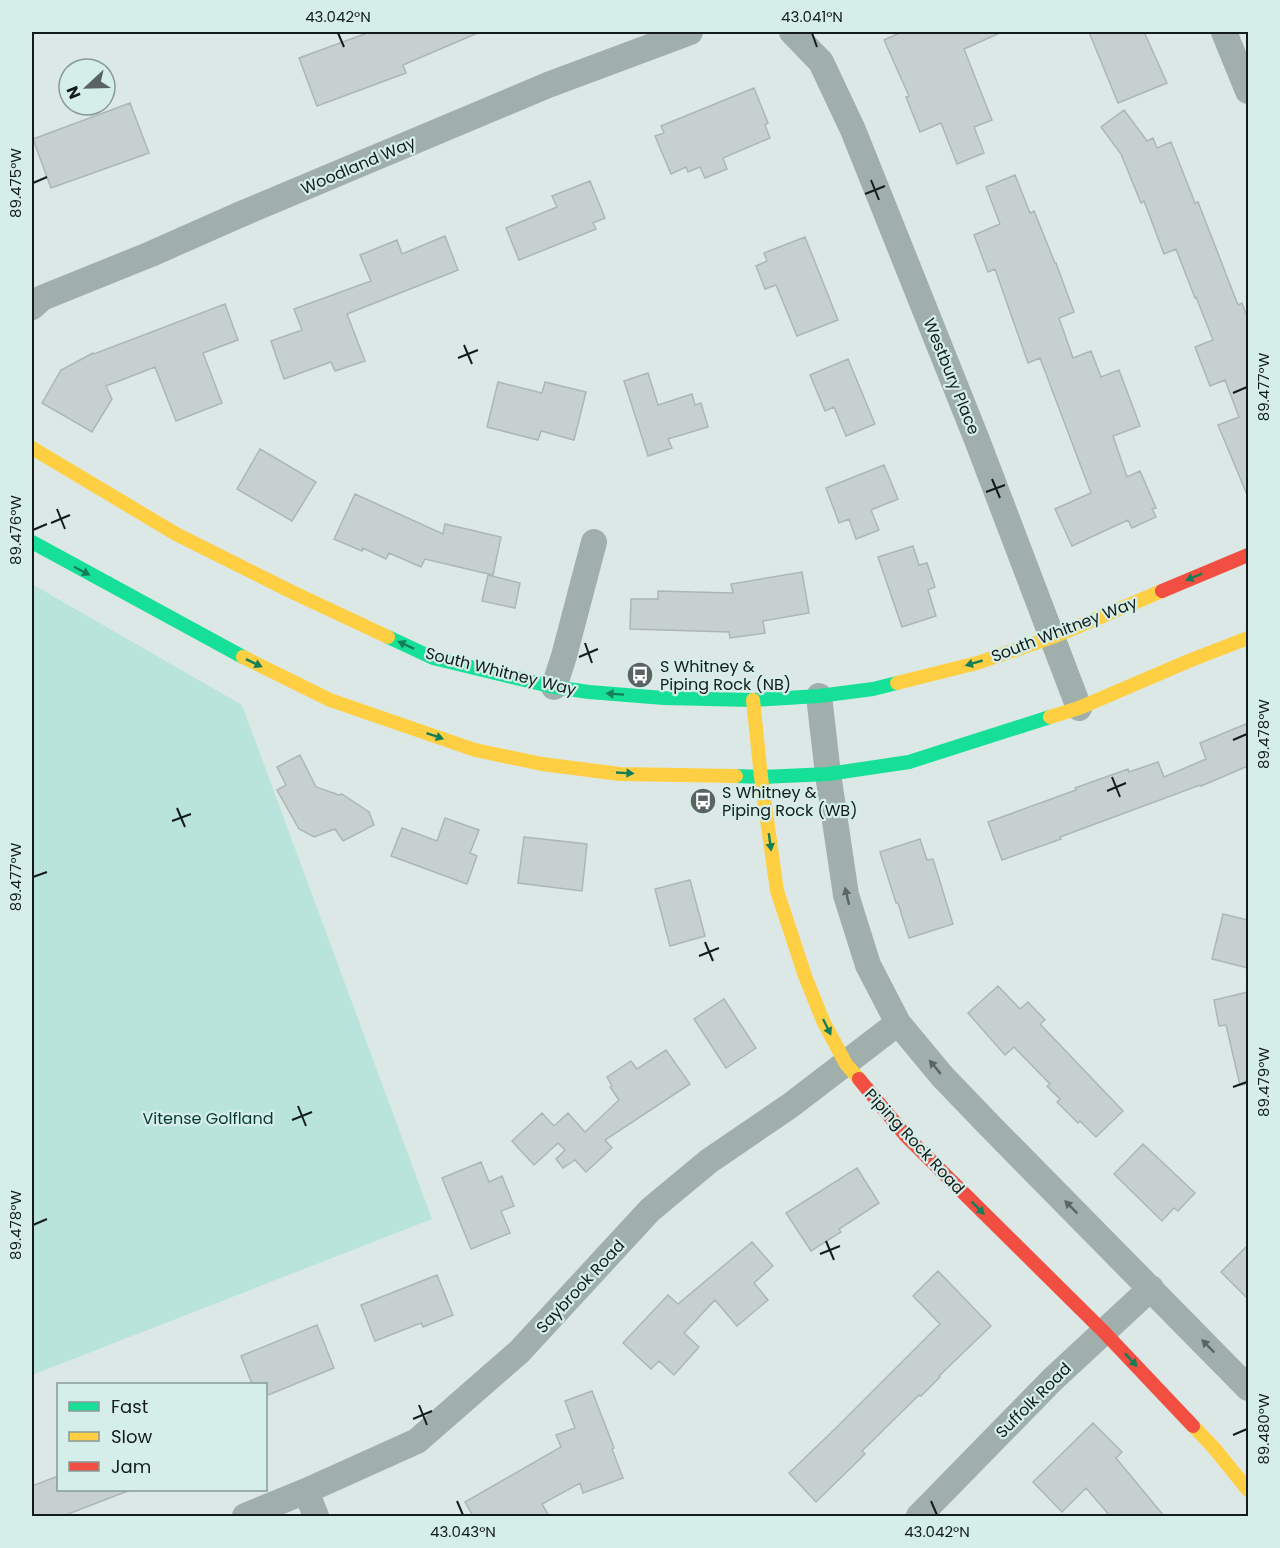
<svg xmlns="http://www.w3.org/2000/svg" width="1280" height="1548" font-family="Poppins,sans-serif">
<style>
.green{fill:#b9e4dc}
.building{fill:#c6d0ce;stroke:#acb7b5;stroke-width:1.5}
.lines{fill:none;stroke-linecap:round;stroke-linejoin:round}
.street{stroke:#a0afac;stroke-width:26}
.fast{stroke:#16e098;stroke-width:14}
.slow{stroke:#ffcf43;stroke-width:14}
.jam{stroke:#f24e42;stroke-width:14}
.oneway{fill:#147e59}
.oneway2{fill:#5a6663}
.ticks{fill:none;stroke:#131c1a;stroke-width:2}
.labels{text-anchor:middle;stroke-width:4.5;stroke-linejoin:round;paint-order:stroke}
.street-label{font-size:16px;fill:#131c1a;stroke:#d5eee9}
.poi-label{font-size:16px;fill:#131c1a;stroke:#d5eee9;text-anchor:start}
.park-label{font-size:16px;fill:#053932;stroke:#d5eee9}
.neatline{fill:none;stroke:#131c1a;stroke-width:2}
.ticks-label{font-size:15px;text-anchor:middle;fill:#131c1a}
</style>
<rect width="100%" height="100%" fill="#dbe8e6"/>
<path class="green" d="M32,584L242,705L432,1219L32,1375Z"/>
<path class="building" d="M370,32H480L403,65L406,73L317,106L299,58Z
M902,32H1002L964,49L992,120L974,127L984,153L957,164L941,123L920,132L906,97L909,96L884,40Z
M1089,32H1144L1167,83L1118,103Z
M754,88L768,123L765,125L770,138L723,158L727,169L705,178L700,167L688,172L686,167L671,174L655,136L664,133L661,126Z
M130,103L149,153L51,188L33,139Z
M1124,110L1147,141L1153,138L1157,148L1171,142L1195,203L1198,202L1238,305L1242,303L1248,319V497L1218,425L1239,417L1225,380L1210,386L1195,347L1213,340L1196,297L1195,298L1176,249L1164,254L1144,201L1141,203L1121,154L1101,127Z
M1015,175L1030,213L1034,211L1055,263H1056L1074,312L1059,318L1073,358L1091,351L1101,377L1119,370L1140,426L1113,436L1127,477L1140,471L1156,508L1152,509L1156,517L1132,528L1128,520L1072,546L1055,509L1091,493L1040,358L1028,363L995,269L988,272L974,235L1000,224L986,187Z
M590,181L605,218L593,223L596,229L519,260L506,228L557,207L552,196Z
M445,236L458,270L347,314L365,361L335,371L331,362L284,379L271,341L302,330L294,309L371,281L360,255L397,240L402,254Z
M805,237L838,320L797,336L776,285L765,289L756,266L767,261L764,253Z
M225,304L238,340L203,353L222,403L176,421L155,367L106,386L112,399L92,432L42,403L61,370L93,353L94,354Z
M848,359L875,424L846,436L834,407L825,411L810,375Z
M648,373L658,405L692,394L695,405L701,403L708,427L668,439L672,448L648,456L624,381Z
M498,382L542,393L545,382L586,392L574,440L541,431L538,440L487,427Z
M260,449L316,482L292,521L237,489Z
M884,465L898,499L871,510L879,530L856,539L849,519L839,523L826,488Z
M355,494L443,534L445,524L501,537L493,575L425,559L421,567L389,553L386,559L363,548L362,551L334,539Z
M913,546L919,565L927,563L935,587L928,590L936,616L902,627L878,557Z
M802,572L809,613L763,621L765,633L730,638L729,632L630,629L631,599H658V591L733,593L731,584Z
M488,575L520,583L515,608L482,601Z
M1248,723V766L1201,786L1200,785L1060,837L1061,839L1002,860L988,822L1076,790L1075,788L1128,769L1129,772L1158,762L1164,777L1206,759L1200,743Z
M300,755L316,787L339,795L342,794L369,812L374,825L343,841L335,829L314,837L299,829L277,790L286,785L277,767Z
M445,818L479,830L470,853L477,856L467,884L391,856L402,828L437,841Z
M524,837L587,844L582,891L518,883Z
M920,839L927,860L933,859L953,924L909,938L898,903H896L880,852Z
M690,880L705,936L670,946L655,889Z
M1223,914L1248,920V968L1212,959Z
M998,986L1020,1009L1028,1002L1045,1020L1040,1024L1123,1111L1096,1137L1080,1121L1078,1123L1057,1102L1060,1099L1047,1086L1050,1084L1014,1047L1005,1055L968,1013Z
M1248,992V1084L1240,1085L1226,1025L1219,1026L1214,1000Z
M724,999L756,1048L726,1068L694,1019Z
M666,1050L690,1084L605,1140L612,1148L586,1172L575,1160L563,1168L556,1159L565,1150L558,1143L534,1165L512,1141L542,1113L554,1126L568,1113L585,1132L619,1100L610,1087L612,1086L607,1077L631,1061L637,1069Z
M1143,1144L1195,1193L1178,1211L1174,1208L1162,1221L1114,1174Z
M481,1162L489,1182L502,1176L514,1206L501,1211L510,1233L471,1249L442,1178Z
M857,1168L879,1203L839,1229L841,1232L811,1251L786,1213Z
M752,1242L773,1266L754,1283L768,1300L737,1326L715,1300L684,1333L699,1347L674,1375L659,1361L651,1369L623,1343L668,1295L678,1304Z
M1248,1245V1299L1221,1272Z
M938,1271L991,1326L939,1376L940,1377L921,1396L919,1395L862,1451L865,1454L816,1502L789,1473L838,1426L940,1324L913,1296Z
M437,1275L453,1315L423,1327L421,1323L375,1341L361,1305Z
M317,1325L334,1368L266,1396V1384H252L241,1356Z
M592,1391L614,1448L612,1449L623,1478L583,1493L580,1483L542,1504L549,1516H473L465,1502L561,1447L556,1435L575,1428L565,1401Z
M1093,1423L1122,1452L1116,1458L1164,1516H1110L1086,1488L1062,1512L1033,1482Z
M58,1476V1490H128V1491L63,1516H32V1486Z"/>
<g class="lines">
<path class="street" d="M792,32L821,62L853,130L977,440L1079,708
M1224,32L1248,91
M32,307L42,298L151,254L239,215L548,85L690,32
M554,687L564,656L594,542
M819,696L828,774L846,895L868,965L898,1023L942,1076L991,1127L1248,1388
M306,1491L316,1516
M245,1516L306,1491L417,1441L519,1352L650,1210L709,1161L791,1105L898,1023
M919,1516L1052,1380L1151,1288"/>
<path class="fast" d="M32,542L243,657
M388,637L433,658L554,687L589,692L664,698L753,700L819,696L873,689L897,683
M736,776L761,777L828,774L909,762L1050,717"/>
<path class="slow" d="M32,448L176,534L292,592L388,637
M243,657L330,700L475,750L542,764L620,774L736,776
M897,683L977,663L1053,637L1162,591
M753,700L761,777L777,891L805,976L823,1021L846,1064L859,1079
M1050,717L1079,708L1191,660L1248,638
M1193,1426L1214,1448L1248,1490"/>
<path class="jam" d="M1162,591L1248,555
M859,1079L906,1136L1104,1332L1193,1426"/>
</g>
<defs><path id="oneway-solid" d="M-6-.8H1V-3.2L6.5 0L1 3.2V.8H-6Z" transform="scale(1.5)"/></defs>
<g class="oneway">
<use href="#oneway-solid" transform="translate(82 571) rotate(28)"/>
<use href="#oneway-solid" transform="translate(1194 577) rotate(157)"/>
<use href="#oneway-solid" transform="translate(406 645) rotate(-155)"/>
<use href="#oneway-solid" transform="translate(254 663) rotate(26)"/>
<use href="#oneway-solid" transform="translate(974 663) rotate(164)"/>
<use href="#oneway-solid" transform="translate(615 694) rotate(-176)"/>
<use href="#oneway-solid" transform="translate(435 736) rotate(19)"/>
<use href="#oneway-solid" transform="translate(625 773) rotate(3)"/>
<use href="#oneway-solid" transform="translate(770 842) rotate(82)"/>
<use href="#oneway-solid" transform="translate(827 1027) rotate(64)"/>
<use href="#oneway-solid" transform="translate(978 1208) rotate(45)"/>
<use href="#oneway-solid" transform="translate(1131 1360) rotate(47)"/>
</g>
<g class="oneway2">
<use href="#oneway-solid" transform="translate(847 896) rotate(-103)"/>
<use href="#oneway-solid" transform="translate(935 1067) rotate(-130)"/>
<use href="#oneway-solid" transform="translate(1071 1207) rotate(-135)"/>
<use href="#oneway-solid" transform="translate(1208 1346) rotate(-134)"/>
</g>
<path class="ticks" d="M338,33L344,47M812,33L817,47M871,180L879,200M33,183L47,177M865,194L885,186M464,345L472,364M458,358L478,350M1233,393L1247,387M992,479L1000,498M986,492L1005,485M57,509L65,529M51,523L70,515M33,530L47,524M585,643L592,663M579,657L598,649M1233,740L1247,734M1112,777L1120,797M1107,791L1126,783M177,808L185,827M172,821L191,814M33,877L47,872M705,942L713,961M699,956L719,948M1233,1087L1247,1082M298,1106L306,1126M292,1120L312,1112M33,1225L47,1219M826,1241L834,1260M820,1254L840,1246M419,1405L427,1425M413,1419L432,1411M1233,1435L1247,1429M457,1501L463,1515M931,1501L937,1515"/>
<defs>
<symbol id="bus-disc" viewBox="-11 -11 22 22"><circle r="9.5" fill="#596361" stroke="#d5eee9"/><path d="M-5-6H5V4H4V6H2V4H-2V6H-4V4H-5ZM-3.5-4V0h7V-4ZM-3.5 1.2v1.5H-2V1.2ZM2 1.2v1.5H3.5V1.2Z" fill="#fff"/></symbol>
</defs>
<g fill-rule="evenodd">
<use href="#bus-disc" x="625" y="660" width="30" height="30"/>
<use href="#bus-disc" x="688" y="786" width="30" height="30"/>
</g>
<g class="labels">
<g class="street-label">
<text transform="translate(358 165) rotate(-23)" y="6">Woodland Way</text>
<text transform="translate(952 376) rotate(68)" y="6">Westbury Place</text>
<text transform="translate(1064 629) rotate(-21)" y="6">South Whitney Way</text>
<text transform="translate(501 671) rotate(14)" y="6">South Whitney Way</text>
<text transform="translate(915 1141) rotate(47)" y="6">Piping Rock Road</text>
<text transform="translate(580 1286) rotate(-47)" y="6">Saybrook Road</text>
<text transform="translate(1033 1400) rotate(-45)" y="6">Suffolk Road</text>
</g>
<g class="poi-label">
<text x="660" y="672">S Whitney &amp;<tspan x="660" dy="18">Piping Rock (NB)</tspan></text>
<text x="722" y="798">S Whitney &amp;<tspan x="722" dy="18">Piping Rock (WB)</tspan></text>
</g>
<g class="park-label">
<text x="208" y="1124">Vitense Golfland</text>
</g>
</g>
<rect width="1280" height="1548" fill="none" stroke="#d5eee9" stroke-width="66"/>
<rect x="57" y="1383" width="210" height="108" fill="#d5eee9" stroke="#879a96" stroke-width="1.5"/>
<rect x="69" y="1402" width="30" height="9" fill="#16e098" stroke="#879a96" stroke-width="1.5"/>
<text x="111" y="1413" font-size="18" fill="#131c1a">Fast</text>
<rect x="69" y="1432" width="30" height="9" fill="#ffcf43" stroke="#879a96" stroke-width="1.5"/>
<text x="111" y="1443" font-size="18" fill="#131c1a">Slow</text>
<rect x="69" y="1462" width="30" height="9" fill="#f24e42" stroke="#879a96" stroke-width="1.5"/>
<text x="111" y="1473" font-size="18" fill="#131c1a">Jam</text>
<g transform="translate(87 87) rotate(248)"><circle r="28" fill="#d5eee9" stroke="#879a96" stroke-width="1.5"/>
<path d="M0-4.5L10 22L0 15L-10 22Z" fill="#596361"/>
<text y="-9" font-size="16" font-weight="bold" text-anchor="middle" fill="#131c1a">N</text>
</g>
<rect x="33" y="33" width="1214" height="1482" class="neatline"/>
<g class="ticks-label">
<text x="338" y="22">43.042°N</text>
<text x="812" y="22">43.041°N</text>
<text transform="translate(16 183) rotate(-90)" y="5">89.475°W</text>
<text transform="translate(1264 387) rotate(-90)" y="5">89.477°W</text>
<text transform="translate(16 530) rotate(-90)" y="5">89.476°W</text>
<text transform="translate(1264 734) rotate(-90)" y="5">89.478°W</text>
<text transform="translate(16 877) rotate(-90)" y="5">89.477°W</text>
<text transform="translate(1264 1082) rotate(-90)" y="5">89.479°W</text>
<text transform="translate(16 1225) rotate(-90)" y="5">89.478°W</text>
<text transform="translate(1264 1429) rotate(-90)" y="5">89.480°W</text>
<text x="463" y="1537">43.043°N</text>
<text x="937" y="1537">43.042°N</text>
</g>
</svg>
